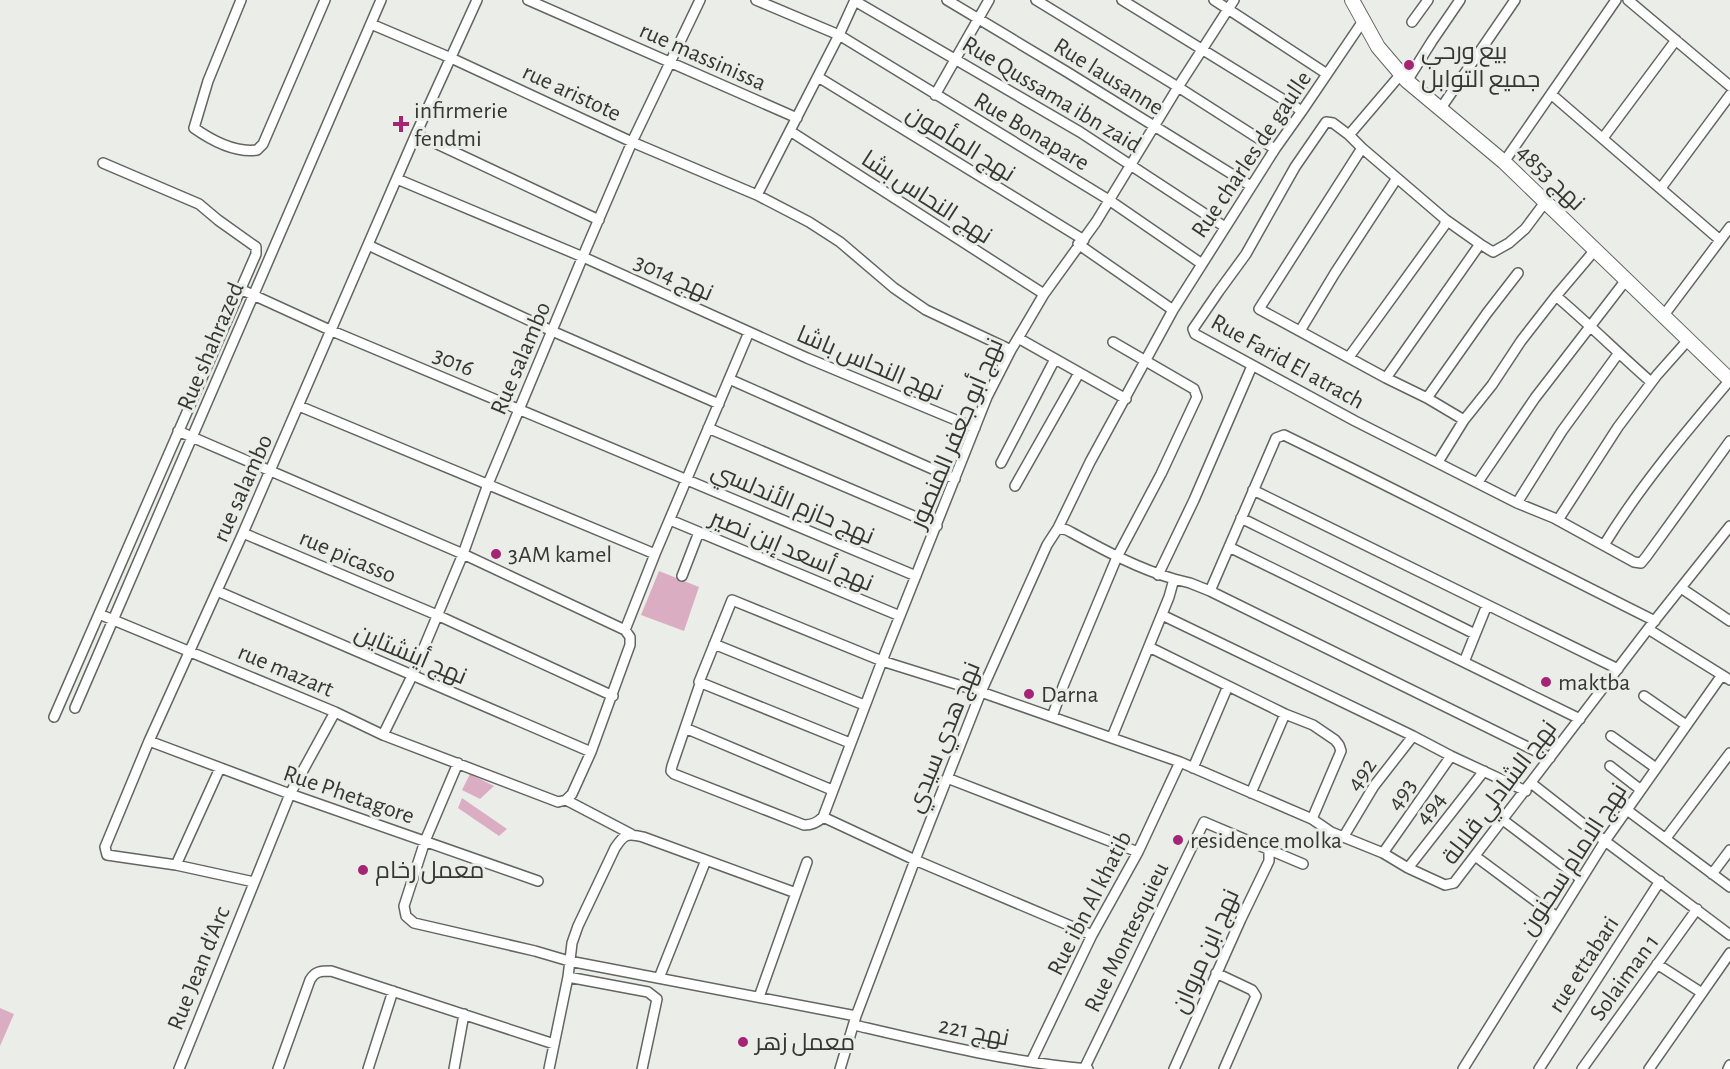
<svg xmlns="http://www.w3.org/2000/svg" width="1730" height="1069" font-family="'Alegreya Sans',Cairo,sans-serif">
<style>
.green{fill:#dbadc3}
.lines{fill:none;stroke-linecap:round;stroke-linejoin:round}
.street-casing{stroke:#636560;stroke-width:12}
.secondary-casing{stroke:#636560;stroke-width:16}
.street{stroke:#fff;stroke-width:9}
.secondary{stroke:#fff;stroke-width:14}
.poi-dot{fill:#a52474;stroke:#ebeee8;stroke-width:2}
.labels{text-anchor:middle;stroke-width:6;stroke-linejoin:round;paint-order:stroke}
.poi-label{font-size:24px;fill:#363735;stroke:#ebeee8;text-anchor:start}
.street-label{font-size:24px;fill:#363735;stroke:#ebeee8}
</style>
<rect width="100%" height="100%" fill="#ebeee8"/>
<path class="green" d="M659,571L699,587L684,631L641,615Z
M470,774L494,786L480,799L462,790Z
M462,798L507,829L499,836L458,808Z
M0,1008L14,1014L0,1046Z"/>
<g class="lines">
<defs>
<path id="street" d="M241,0L208,81L194,128C211,140 235,153 257,150L263,144L325,0
M528,0L797,118
M756,0L839,35L1109,200L1202,264
M855,0L839,35L757,195L809,222L840,242L894,288L926,310L1011,350
M947,0L1067,72L1251,186
M1036,0L1178,87L1275,149
M1122,0L1302,111
M1214,0L1327,74
M1234,0L1178,87L1096,222L1044,294L1011,350L987,397L882,661L823,817C817,823 812,825 804,825L674,774L671,771L672,766L700,684L699,682L732,600L882,661L981,692L1180,762L1312,819L1331,832L1383,853L1408,868L1445,885L1454,883L1648,629L1730,526
M1628,0L1730,86
M855,1L1080,132L1225,227
M1412,22L1428,0
M371,24L451,58L632,142L757,195
M1401,74L1349,135L1333,123L1326,122L1295,167L1246,254L1219,291L1193,329L1195,334L1355,421L1517,503L1554,518L1634,562L1641,563L1646,557L1730,441
M818,77L1084,240
M1407,81L1432,41L1460,0
M1551,94L1720,240
M935,95L989,0
M1441,108L1515,0
M790,131L1044,294
M416,134L599,220
M1349,135L1362,148L1259,309L1386,378L1427,398L1464,420
M1603,138L1676,40
M1362,148L1446,220L1480,244
M1504,162L1616,0
M397,179L583,257L807,358L975,428
M1661,188L1730,95
M1078,244L1173,310
M368,245L552,331L719,404
M240,289L332,331L916,576
M1556,296C1589,324 1619,354 1651,382
M1664,315L1730,227
M1300,331L1335,273L1397,178
M1018,338L1126,399
M1349,357L1444,226L1446,220
M1386,378L1480,244L1493,252L1509,243L1525,229L1546,201
M729,379L955,479
M1427,398L1487,313L1518,273
M299,406L655,554
M708,428L937,526
M1438,462L1464,420L1492,385L1521,341L1556,296L1595,250
M1001,463L1055,359
M1478,482L1535,398L1626,280
M1015,486L1079,373
M1253,490L1618,669
M1517,503L1562,431L1618,354
M1241,518L1475,634
M670,520L900,616
M1558,520L1618,427L1657,375L1689,339
M1058,528L1090,462L1173,310L1275,149L1302,111L1363,21
M243,533L437,615L613,696
M1604,545C1640,486 1685,433 1730,380
M1229,547L1580,719
M1158,575L1194,500L1252,366
M682,576L699,532
M1174,579L1190,583L1210,591L1550,758
M1681,588L1730,621
M217,591L591,752
M1210,591L1276,438L1284,435C1409,496 1531,559 1655,621
M99,614L335,712L383,735L558,802L566,800L572,794L591,752L630,645V637L625,630L463,554L178,431
M1162,615L1413,736L1451,756L1526,791
M1648,629L1730,680
M625,630L655,554L749,332
M714,644L864,705
M1149,647L1285,714L1313,725L1335,740L1339,745L1341,751L1312,819
M1464,662L1487,605
M699,682L850,743
M1644,696L1686,725
M75,708L381,0
M54,717L256,254V247L218,220L199,204L103,163
M1052,717L1064,684L1117,557L1161,474L1197,397L1194,389L1113,342
M685,728L832,790
M383,735L412,676L463,554L488,484L586,249L632,142L700,0
M1611,736L1656,768
M149,741L290,794L538,881
M458,763L425,841L404,906L406,916L414,923L535,951L569,961L856,1016
M1610,766L1641,790
M1193,768L1228,686
M947,778L1138,852
M1531,783L1605,841L1730,935
M1251,793L1285,714
M566,800L631,834
M1627,810L1730,887
M823,817L915,860L1092,935
M1503,820L1581,879
M1344,836L1374,786L1413,736
M1666,838L1730,753
M1383,853L1451,756
M1475,856L1557,917
M176,865L220,768
M1408,868L1484,771
M1712,874L1730,850
M254,882L176,865L107,855L105,847L149,741L243,533L416,134L477,0
M1657,964L1702,993
M1216,973L1252,990L1256,996L1224,1069
M568,977L648,992L657,999L642,1069
M659,978L706,860
M759,997L807,862
M854,1025C931,1043 1009,1062 1088,1069
M1031,1062L1092,935L1138,852L1180,762
M179,1069L290,794L335,712
M278,1069L310,980C315,971 321,971 331,971L554,1044
M368,1069L393,991
M454,1069L464,1014
M549,1069L568,977L572,943L578,926L615,848C624,834 627,833 643,837L796,893
M840,1069L856,1016L915,860L981,692L1047,545L1058,528L1067,530C1102,549 1136,568 1174,579L1169,597L1112,737
M1084,1069L1204,822L1303,864
M1174,1069L1241,919L1269,861V849
M1463,1069L1605,841L1722,675
M1539,1069L1660,881
M1582,1069L1697,909
M1649,1069L1730,953
M1728,1069L1730,1065"/>
<path id="secondary" d="M1352,0L1378,47L1407,81L1504,162L1730,380"/>
</defs>
<use href="#street" class="street-casing"/>
<use href="#secondary" class="secondary-casing"/>
<use href="#street" class="street"/>
<use href="#secondary" class="secondary"/>
</g>
<g class="poi-dot">
<circle cx="1409" cy="65" r="6"/>
<path d="M398 115h6v6h6v6h-6v6h-6v-6h-6v-6h6z"/>
<circle cx="496" cy="554" r="6"/>
<circle cx="1546" cy="682" r="6"/>
<circle cx="1029" cy="694" r="6"/>
<circle cx="1178" cy="840" r="6"/>
<circle cx="363" cy="870" r="6"/>
<circle cx="743" cy="1042" r="6"/>
</g>
<g class="labels">
<g class="poi-label">
<text x="1421" y="59">بيع ورحي<tspan x="1421" dy="28">جميع التوابل</tspan></text>
<text x="414" y="118">infirmerie<tspan x="414" dy="28">fendmi</tspan></text>
<text x="508" y="562">3AM kamel</text>
<text x="1558" y="690">maktba</text>
<text x="1041" y="702">Darna</text>
<text x="1190" y="848">residence molka</text>
<text x="375" y="878">معمل رخام</text>
<text x="755" y="1050">معمل زهر</text>
</g>
<g class="street-label">
<text transform="translate(703 56) rotate(24)" y="8">rue massinissa</text>
<text transform="translate(1109 76) rotate(32)" y="8">Rue lausanne</text>
<text transform="translate(572 92) rotate(25)" y="8">rue aristote</text>
<text transform="translate(1052 94) rotate(31)" y="8">Rue Qussama ibn zaid</text>
<text transform="translate(1032 131) rotate(31)" y="8">Rue Bonapare</text>
<text transform="translate(961 143) rotate(32)" y="8">نهج المأمون</text>
<text transform="translate(1251 154) rotate(-56)" y="8">Rue charles de gaulle</text>
<text transform="translate(1551 177) rotate(44)" y="8">نهج 4853</text>
<text transform="translate(927 197) rotate(33)" y="8">نهج النحاس بشا</text>
<text transform="translate(674 277) rotate(24)" y="8">نهج 3014</text>
<text transform="translate(210 346) rotate(-67)" y="8">Rue shahrazed</text>
<text transform="translate(520 358) rotate(-67)" y="8">Rue salambo</text>
<text transform="translate(454 361) rotate(23)" y="8">3016</text>
<text transform="translate(1288 361) rotate(29)" y="8">Rue Farid El atrach</text>
<text transform="translate(870 363) rotate(23)" y="8">نهج النحاس باشا</text>
<text transform="translate(956 433) rotate(-67)" y="8">نهج أبو جعفر المنصور</text>
<text transform="translate(242 488) rotate(-66)" y="8">rue salambo</text>
<text transform="translate(793 503) rotate(23)" y="8">نهج حازم الأندلسي</text>
<text transform="translate(792 550) rotate(23)" y="8">نهج أسعد إبن نصير</text>
<text transform="translate(348 556) rotate(23)" y="8">rue picasso</text>
<text transform="translate(411 654) rotate(23)" y="8">نهج أينشتاين</text>
<text transform="translate(286 670) rotate(23)" y="8">rue mazart</text>
<text transform="translate(943 737) rotate(-68)" y="8">نهج هدي سيدي</text>
<text transform="translate(1361 774) rotate(-55)" y="8">492</text>
<text transform="translate(1499 792) rotate(-53)" y="8">نهج الشادلي قلالة</text>
<text transform="translate(349 794) rotate(19)" y="8">Rue Phetagore</text>
<text transform="translate(1401 794) rotate(-55)" y="8">493</text>
<text transform="translate(1430 808) rotate(-52)" y="8">494</text>
<text transform="translate(1573 859) rotate(-57)" y="8">نهج الامام سحنون</text>
<text transform="translate(1089 903) rotate(-63)" y="8">Rue ibn Al khatib</text>
<text transform="translate(1126 937) rotate(-64)" y="8">Rue Montesquieu</text>
<text transform="translate(1205 951) rotate(-66)" y="8">نهج ابن مروان</text>
<text transform="translate(1583 964) rotate(-57)" y="8">rue ettabari</text>
<text transform="translate(198 968) rotate(-68)" y="8">Rue Jean d'Arc</text>
<text transform="translate(1624 977) rotate(-54)" y="8">Solaiman 1</text>
<text transform="translate(974 1031) rotate(11)" y="8">نهج 221</text>
</g>
</g>
</svg>
